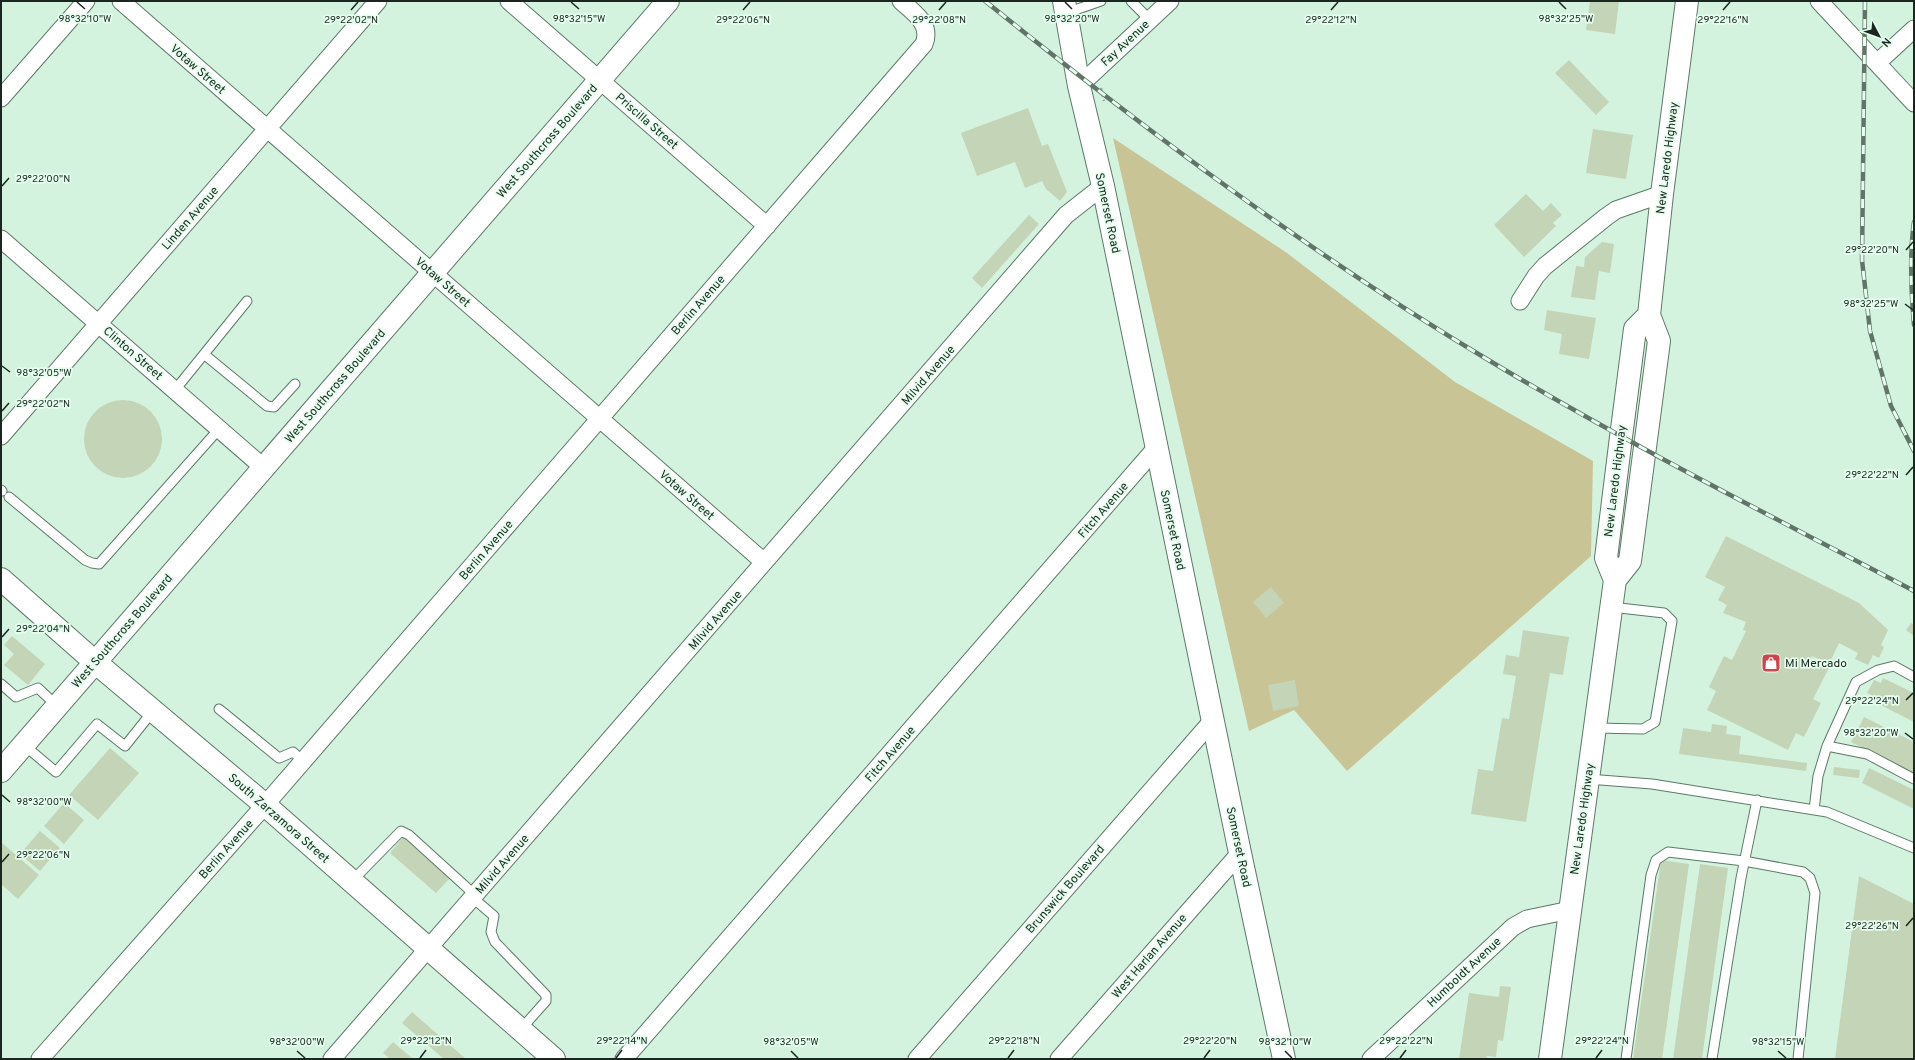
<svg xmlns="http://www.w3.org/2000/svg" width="1915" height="1060" font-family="Overpass,sans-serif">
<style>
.green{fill:#c8c496}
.building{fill:#c4d4b6}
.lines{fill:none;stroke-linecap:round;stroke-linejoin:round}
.service-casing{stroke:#5c7967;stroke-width:11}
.minor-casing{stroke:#5c7967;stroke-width:19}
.secondary-casing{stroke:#5c7967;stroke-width:24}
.primary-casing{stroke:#5c7967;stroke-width:24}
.path{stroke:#8fa899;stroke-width:2.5;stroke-dasharray:3 3;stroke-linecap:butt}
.service{stroke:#fff;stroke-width:9}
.minor{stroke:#fff;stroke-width:17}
.secondary{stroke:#fff;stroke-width:22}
.primary{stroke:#fff;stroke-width:22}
.rail-casing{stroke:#607468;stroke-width:4.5}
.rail{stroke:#e5ffee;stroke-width:3;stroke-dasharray:9;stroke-linecap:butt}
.ticks{fill:none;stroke:#1a261f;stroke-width:1.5}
.labels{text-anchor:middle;stroke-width:3.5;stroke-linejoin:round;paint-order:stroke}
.street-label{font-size:12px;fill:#1a261f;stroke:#e5ffee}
.poi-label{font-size:12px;fill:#1a261f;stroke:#e5ffee;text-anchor:start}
.ticks-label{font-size:10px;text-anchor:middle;fill:#1a261f;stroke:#e5ffee;stroke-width:3.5;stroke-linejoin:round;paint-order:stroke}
</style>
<rect width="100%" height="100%" fill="#d3f3df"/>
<path class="green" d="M1113,138L1287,253L1455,382L1593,461L1591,556L1347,771L1294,710L1249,731Z"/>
<path class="building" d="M1590,1H1619L1615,34L1586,30Z
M1569,60L1609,102L1596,115L1555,73Z
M1028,108L1042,146L1048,144L1067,192L1060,201L1046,189L1042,181L1025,188L1015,162L977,176L961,133Z
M1593,129L1633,135L1626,179L1586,173Z
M1526,194L1543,211L1551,203L1562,215L1553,223L1556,226L1524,257L1494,225Z
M1029,215L1039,224L982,288L972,278Z
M1602,242L1614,244L1610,273L1599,271L1595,300L1571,297L1576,266L1584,267L1585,257Z
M1547,310L1596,318L1589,359L1559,354L1562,334L1544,330Z
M84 439a39 39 0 1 1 78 0a39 39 0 1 1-78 0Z
M1726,536L1859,603L1888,630L1881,645L1884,647L1879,658L1873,655L1868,665L1855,659L1858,653L1839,643L1829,664L1812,656L1809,663L1811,664L1813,660L1829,668L1813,699L1821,703L1804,737L1796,733L1788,750L1707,710L1716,691L1709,687L1724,656L1732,660L1746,631L1743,630L1746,622L1723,613L1727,605L1718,600L1725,587L1705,577Z
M1271,587L1284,603L1266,618L1253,602Z
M1911,623L1914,625V636L1906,630Z
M1523,630L1569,637L1563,675L1550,673L1526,822L1471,814L1478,769L1493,771L1502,718L1509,719L1516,676L1503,674L1506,655L1519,657Z
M12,636L45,664L28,685L4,665L14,654L4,645Z
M1883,678L1914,693V722L1873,701L1875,697L1867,693L1874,680L1881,683Z
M1295,680L1299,706L1273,711L1268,685Z
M1864,717L1914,742V774L1851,742Z
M1712,724L1727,726L1726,734L1741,736L1739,754L1807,763L1806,771L1679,754L1683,728L1711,732Z
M110,748L139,773L98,820L69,795Z
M1834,767L1860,770L1859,778L1833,775Z
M1869,768L1914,790V809L1862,783Z
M64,803L84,820L64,844L44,826Z
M40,831L60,848L40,871L20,854Z
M403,837L450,878L436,893L390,853Z
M1,842L39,875L18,899L1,884Z
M1661,860L1689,864L1662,1059H1633Z
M1700,864L1728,868L1702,1059H1673Z
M1859,876L1914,904V1059H1835Z
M1500,986L1511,987L1503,1041L1498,1040L1496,1057L1487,1056L1486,1059H1459L1469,993L1499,997Z
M412,1012L466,1059H444L402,1023Z
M393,1042L413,1059H390L383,1053Z"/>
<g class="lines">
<defs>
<path id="service" d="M1131,1L1150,20
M1066,13L1101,1
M205,355L267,406L274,407L295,384
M175,390L247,301
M1,490L2,491
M9,497L85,560L92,563L99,564L219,429
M1,684L16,697L38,688L57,706
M219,709L279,758L293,752L303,761
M1595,728L1643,729L1655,722L1672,621L1664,613L1611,607
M24,745L56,772L97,724L125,746L153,711
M1827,746L1867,754L1914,779
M1588,779L1652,784L1827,812L1914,848
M1814,810L1818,776L1827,746L1856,682L1878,670L1894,666L1914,677
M352,881L401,831L409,835L475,895
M473,898L494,916L491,932L495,942L546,995V1001L521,1029
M1626,1059L1651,875L1656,860L1668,852L1744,861L1803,872L1810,878L1815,893L1798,1059
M1712,1059L1741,878L1757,800"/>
<path id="minor" d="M121,1L764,562
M509,1L767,226
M1819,1L1914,103
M1877,63L1914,29
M1079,86L1170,1
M1,98L86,1
M1,239L264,468
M1520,301L1536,276L1545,266L1606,217L1616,210L1662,194
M1,436L378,1
M40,1059L265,805L924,44C932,24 914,13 901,1
M332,1059L1066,215L1103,186
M624,1059L1156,448
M917,1059L1213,720
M1059,1059L1240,853
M1371,1059L1513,927L1527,919L1570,910"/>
<path id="secondary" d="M1064,1L1079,86L1103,186L1240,853L1284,1059
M1,579L95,662L265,805L554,1059
M1,771L668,1"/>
<path id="primary" d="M1615,580L1606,558L1621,437L1635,329L1649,315
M1550,1059L1615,580L1630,561L1659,341L1649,315L1662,194L1687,1"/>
</defs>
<use href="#service" class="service-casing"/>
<use href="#minor" class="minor-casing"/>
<use href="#secondary" class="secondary-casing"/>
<use href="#primary" class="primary-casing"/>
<path class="path" d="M1101,88L1104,101"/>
<use href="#service" class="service"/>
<use href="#minor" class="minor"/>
<use href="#secondary" class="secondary"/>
<use href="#primary" class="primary"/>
<defs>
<path id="rail" d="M985,1C1147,131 1312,255 1490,361C1628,444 1771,516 1914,591
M1865,1L1862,260L1870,331L1891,406L1914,451
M1914,222C1909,256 1911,291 1914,325"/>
</defs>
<use href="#rail" class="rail-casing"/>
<use href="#rail" class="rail"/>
</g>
<path class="ticks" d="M77,2L85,9M571,2L579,9M1065,2L1072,9M1559,2L1566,9M351,10L358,2M743,10L750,2M939,10L946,2M1331,10L1338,2M1723,10L1730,2M2,186L9,178M1906,250L1913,242M1905,304L1913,310M2,366L10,372M2,411L9,403M1906,475L1913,467M2,637L9,629M1906,700L1913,693M1905,733L1913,739M2,795L10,802M2,862L9,854M1906,926L1913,918M297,1051L305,1058M791,1051L798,1058M1285,1051L1292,1058M1778,1051L1786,1058M420,1058L426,1050M616,1058L622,1050M1008,1058L1014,1050M1204,1058L1210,1050M1400,1058L1406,1050M1596,1058L1602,1050"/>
<defs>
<symbol id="shop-square" viewBox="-11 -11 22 22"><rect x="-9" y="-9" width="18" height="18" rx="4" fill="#d3434d" stroke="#e5ffee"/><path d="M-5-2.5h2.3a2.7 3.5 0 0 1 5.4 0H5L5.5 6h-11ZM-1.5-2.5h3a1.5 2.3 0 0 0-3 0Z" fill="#fff"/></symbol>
</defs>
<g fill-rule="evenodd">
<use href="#shop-square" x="1760" y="652" width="22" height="22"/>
</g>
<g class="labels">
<g class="street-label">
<text transform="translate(1125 43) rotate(-43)" y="4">Fay Avenue</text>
<text transform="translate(198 69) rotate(41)" y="4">Votaw Street</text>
<text transform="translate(647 121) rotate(41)" y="4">Priscilla Street</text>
<text transform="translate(547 141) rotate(-49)" y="4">West Southcross Boulevard</text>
<text transform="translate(1667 158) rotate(-83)" y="4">New Laredo Highway</text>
<text transform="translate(1108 213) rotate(78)" y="4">Somerset Road</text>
<text transform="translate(190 218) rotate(-49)" y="4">Linden Avenue</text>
<text transform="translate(443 282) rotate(41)" y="4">Votaw Street</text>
<text transform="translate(698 305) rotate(-49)" y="4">Berlin Avenue</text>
<text transform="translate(133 353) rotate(41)" y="4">Clinton Street</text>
<text transform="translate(928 375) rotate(-49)" y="4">Milvid Avenue</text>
<text transform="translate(335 386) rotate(-49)" y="4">West Southcross Boulevard</text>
<text transform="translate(1615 481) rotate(-83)" y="4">New Laredo Highway</text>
<text transform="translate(687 495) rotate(41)" y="4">Votaw Street</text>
<text transform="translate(1103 510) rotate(-49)" y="4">Fitch Avenue</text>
<text transform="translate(1173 530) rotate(78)" y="4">Somerset Road</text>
<text transform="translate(486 550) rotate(-49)" y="4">Berlin Avenue</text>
<text transform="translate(715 620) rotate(-49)" y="4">Milvid Avenue</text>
<text transform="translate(122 631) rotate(-49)" y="4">West Southcross Boulevard</text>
<text transform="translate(890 754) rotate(-49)" y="4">Fitch Avenue</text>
<text transform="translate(279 818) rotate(41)" y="4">South Zarzamora Street</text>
<text transform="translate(1582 819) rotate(-82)" y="4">New Laredo Highway</text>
<text transform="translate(1239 847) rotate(78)" y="4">Somerset Road</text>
<text transform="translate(226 849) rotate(-48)" y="4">Berlin Avenue</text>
<text transform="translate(502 864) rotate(-49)" y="4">Milvid Avenue</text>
<text transform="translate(1065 889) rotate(-49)" y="4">Brunswick Boulevard</text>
<text transform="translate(1149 956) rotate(-49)" y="4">West Harlan Avenue</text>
<text transform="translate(1464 972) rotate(-43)" y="4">Humboldt Avenue</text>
</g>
<g class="poi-label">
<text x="1785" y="667">Mi Mercado</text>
</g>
</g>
<g class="ticks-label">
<text x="85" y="22">98°32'10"W</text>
<text x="579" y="22">98°32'15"W</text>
<text x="1072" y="22">98°32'20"W</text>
<text x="1566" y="22">98°32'25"W</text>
<text x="743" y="23">29°22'06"N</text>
<text x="351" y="23">29°22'02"N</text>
<text x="939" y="23">29°22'08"N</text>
<text x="1331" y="23">29°22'12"N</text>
<text x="1723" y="23">29°22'16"N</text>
<text x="43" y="182">29°22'00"N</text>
<text x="1872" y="253">29°22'20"N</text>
<text x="1871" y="307">98°32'25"W</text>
<text x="44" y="376">98°32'05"W</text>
<text x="43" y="407">29°22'02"N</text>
<text x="1872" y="478">29°22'22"N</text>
<text x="43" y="632">29°22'04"N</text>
<text x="1872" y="704">29°22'24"N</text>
<text x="1871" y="736">98°32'20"W</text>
<text x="44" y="805">98°32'00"W</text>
<text x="43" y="858">29°22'06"N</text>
<text x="1872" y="929">29°22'26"N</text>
<text x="426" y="1044">29°22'12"N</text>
<text x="622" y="1044">29°22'14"N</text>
<text x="1014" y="1044">29°22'18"N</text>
<text x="1210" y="1044">29°22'20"N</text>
<text x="1406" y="1044">29°22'22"N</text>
<text x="1602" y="1044">29°22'24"N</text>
<text x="297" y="1045">98°32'00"W</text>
<text x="791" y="1045">98°32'05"W</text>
<text x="1285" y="1045">98°32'10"W</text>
<text x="1778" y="1045">98°32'15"W</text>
</g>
<rect width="1915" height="1060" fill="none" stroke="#1a261f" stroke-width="4"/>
<g transform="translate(1879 36) rotate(131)" stroke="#e5ffee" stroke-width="3" paint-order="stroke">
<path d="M0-3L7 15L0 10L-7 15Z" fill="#1a261f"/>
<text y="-6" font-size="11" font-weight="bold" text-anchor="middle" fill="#1a261f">N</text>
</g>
</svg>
